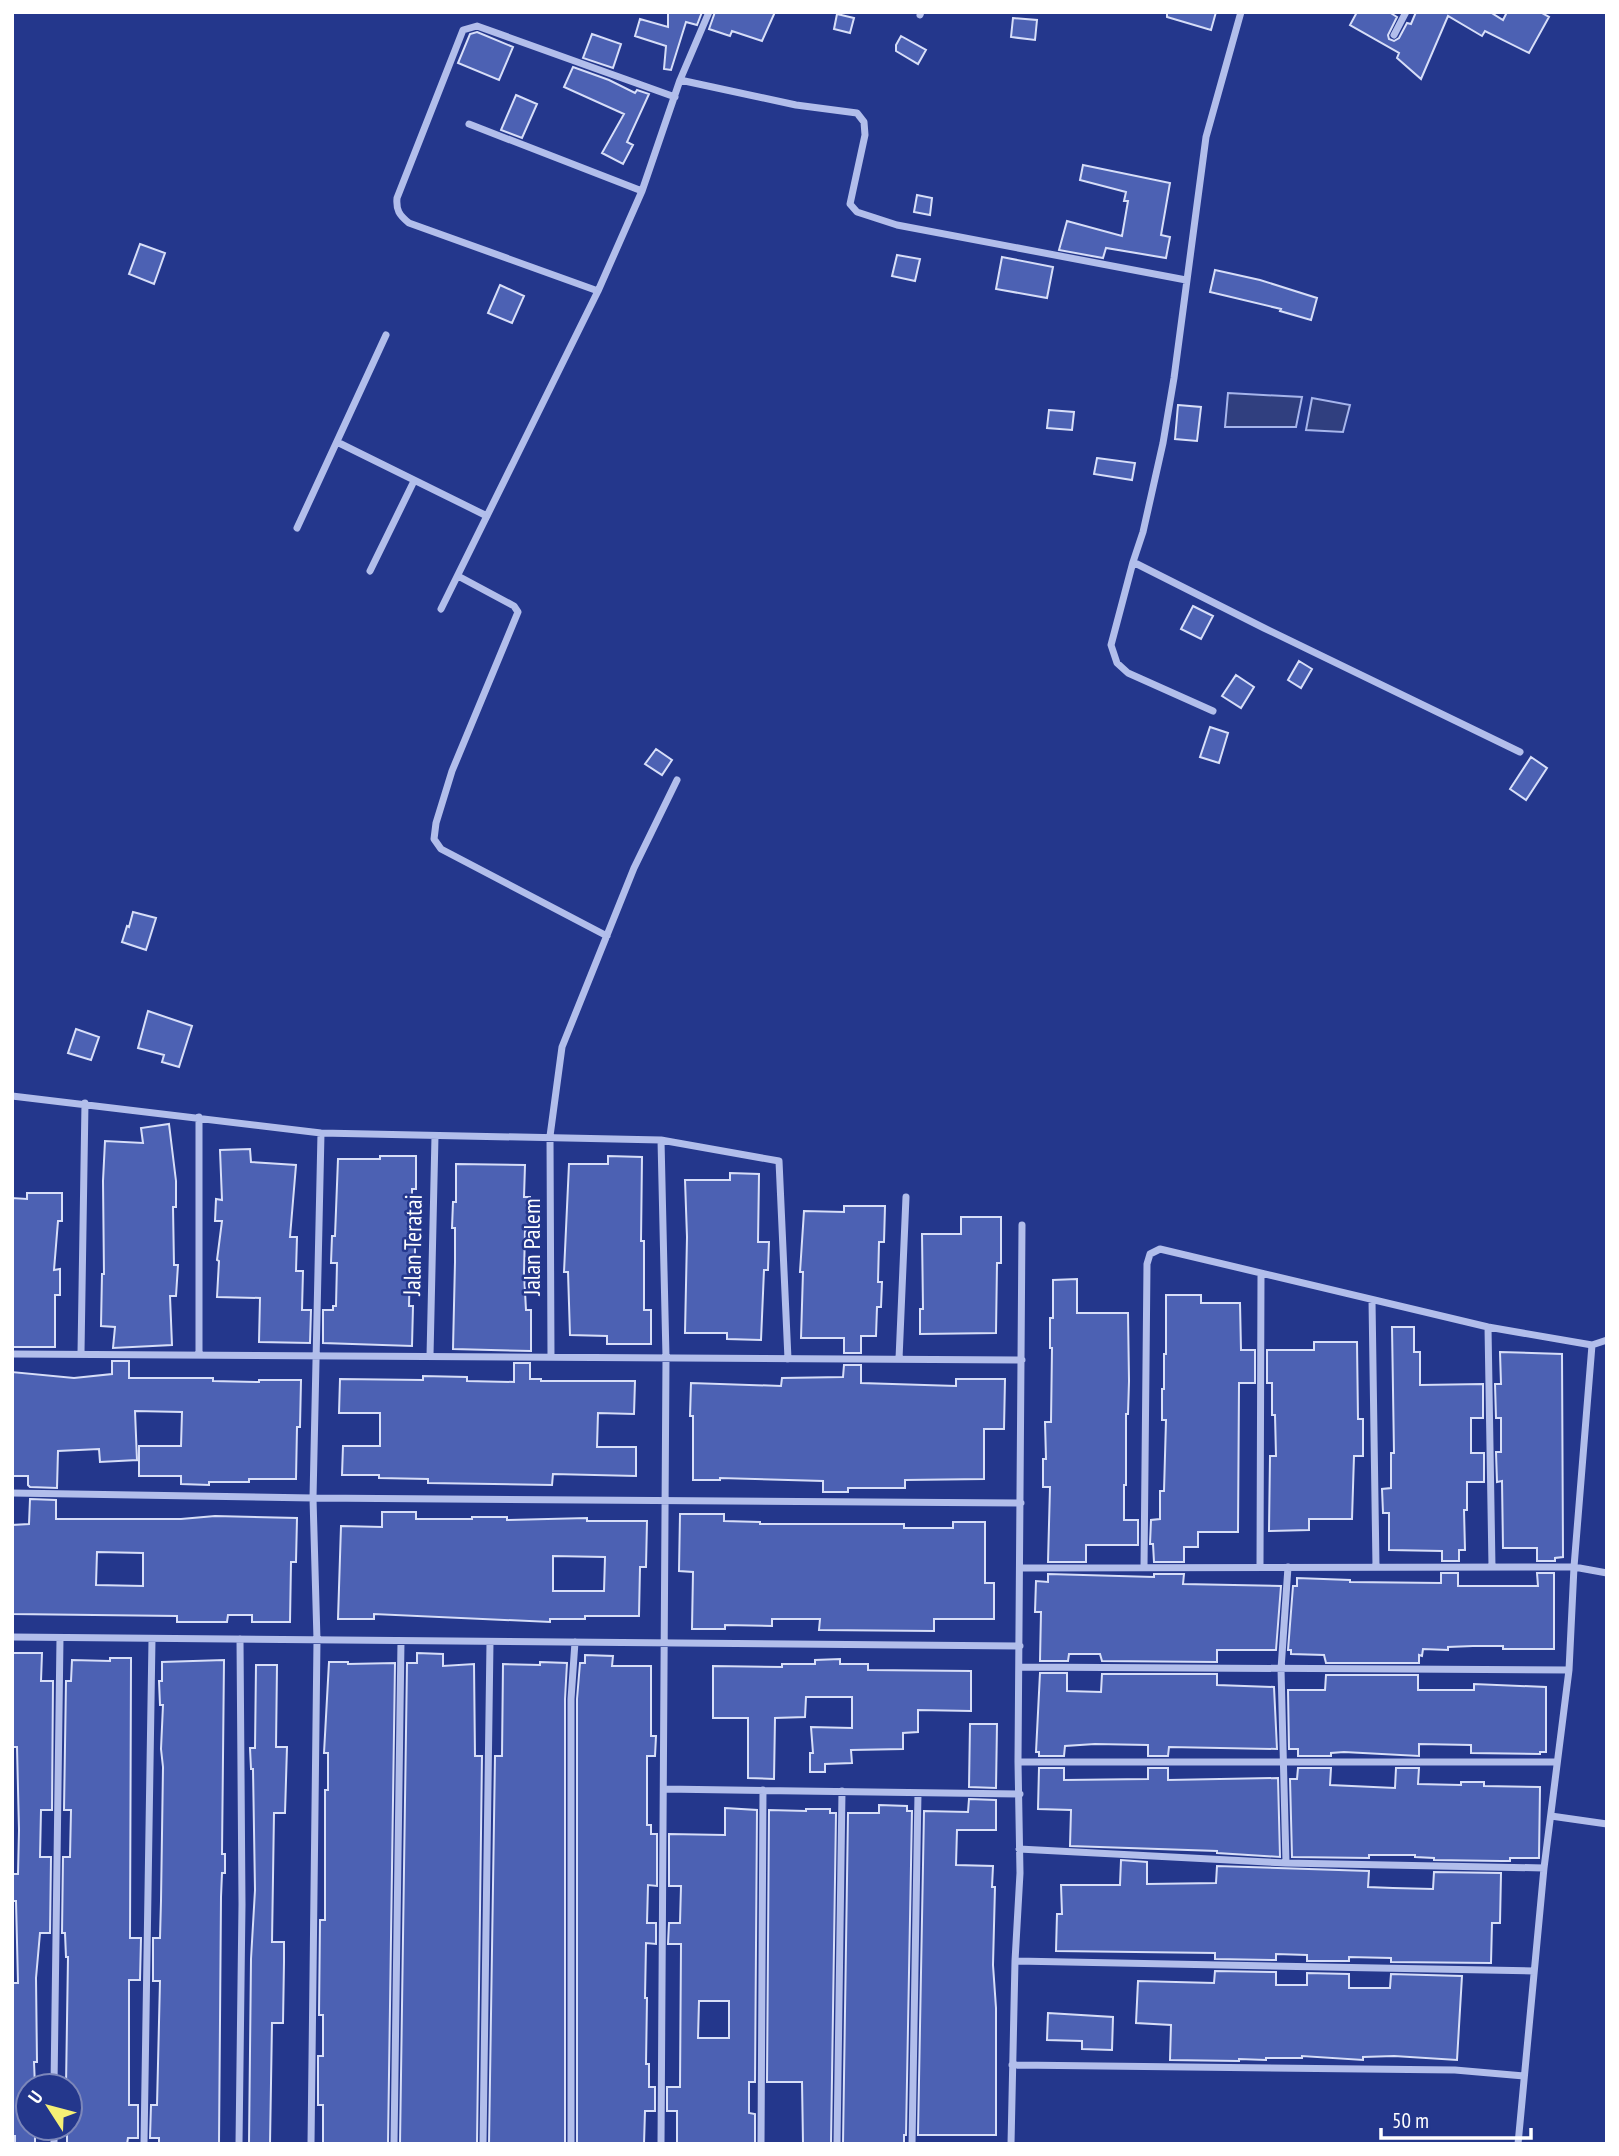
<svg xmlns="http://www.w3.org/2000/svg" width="1619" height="2156" font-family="'PT Sans Narrow',sans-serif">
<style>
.water{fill:#303f7f;stroke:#a6b5ec;stroke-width:2}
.building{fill:#4c61b3;stroke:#d7def8;stroke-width:2;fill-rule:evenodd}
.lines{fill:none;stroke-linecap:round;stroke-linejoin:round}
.street{stroke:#b2beeb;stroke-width:7}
.labels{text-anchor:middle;stroke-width:5;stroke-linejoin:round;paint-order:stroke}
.street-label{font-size:24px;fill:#fff;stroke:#24378c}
</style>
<rect width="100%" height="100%" fill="#24378c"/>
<path class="water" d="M1228,393L1302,397L1296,427H1225Z
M1312,398L1350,405L1343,432L1306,430Z"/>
<path class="building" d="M668,12H702L697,25L686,22L671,70L664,69L666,46L635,36L640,19L668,27Z
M715,12H775L762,41L732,31L730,36L709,29Z
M1167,12H1216L1211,30L1167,17Z
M1357,12H1389L1397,17L1388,35L1389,39L1394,41L1399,38L1407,23L1411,24L1416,12H1490L1503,20L1507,12H1540L1549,17L1529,53L1485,31L1482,36L1448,16L1421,79L1397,58L1399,53L1350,25Z
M837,14L854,18L850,33L834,29Z
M1013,18L1037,20L1035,40L1011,37Z
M477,32L513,47L499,80L458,63L470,34Z
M592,34L621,44L613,68L583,58Z
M901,36L926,50L918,64L896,51V45Z
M573,67L609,80L635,93L637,90L649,94L627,142L633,145L623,164L602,153L624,114L564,87Z
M516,95L537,104L522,138L501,130Z
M1083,165L1170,183L1161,235L1170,237L1166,258L1106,248L1103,258L1059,250L1067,221L1122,236L1128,201H1124L1126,192L1080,180Z
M917,195L932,198L930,215L914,212Z
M140,244L165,253L154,284L129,274Z
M897,255L920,259L915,281L892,276Z
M1002,257L1053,267L1047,298L996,289Z
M1215,270L1260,280L1317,298L1311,320L1280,311L1281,309L1210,292Z
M500,285L524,296L512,323L488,313Z
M1178,405L1201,407L1197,441L1175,439Z
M1049,410L1074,412L1072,430L1047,428Z
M1097,458L1135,463L1132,480L1094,474Z
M1193,606L1213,616L1201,639L1181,629Z
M1299,661L1312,669L1301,688L1288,680Z
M1236,675L1254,687L1241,708L1222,696Z
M1210,727L1228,733L1219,763L1200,757Z
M656,749L672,760L662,775L645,764Z
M1531,757L1547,768L1526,800L1510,789Z
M133,912L156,918L146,950L122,942L127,926L129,927Z
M148,1011L192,1026L179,1067L162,1062L164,1055L138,1048Z
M76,1029L99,1037L91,1060L68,1053Z
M169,1124L176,1181V1207H173L174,1265H178L176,1296H170L172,1345L113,1348L115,1327L101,1326L102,1274H104L103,1181L105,1141L143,1143L141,1128Z
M250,1149L251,1162L296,1165L290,1237H297L296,1271H303L302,1310H311L310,1343L259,1342L260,1298L217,1297L219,1261L217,1260L222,1221H215L216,1199L222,1200L220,1150Z
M380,1156H416V1189H412V1235H415V1265H410L409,1306H413L412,1346L323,1343V1310H333V1306H336L337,1263H331L332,1236H335L338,1159H380Z
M608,1156L642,1157L641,1241H644V1310H651V1344H607V1336L570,1335L568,1272H564L569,1164H608Z
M456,1164L525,1165L524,1197H530V1231H525L524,1273L526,1310H531V1351L453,1349L455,1262V1228H452L453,1202H456Z
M730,1173L759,1174L758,1242H769L768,1270H764L761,1340L727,1339V1333H685L687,1237L685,1180H730Z
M27,1193H62V1221H58L54,1270L60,1269V1295H55V1347H12V1198L27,1199Z
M844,1206H885L884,1242H879L878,1282H882L881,1307H877L876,1336H861V1353H844V1338H801L803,1272H800L804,1211L844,1212Z
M961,1217H1001V1263H997L996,1333L920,1334V1309H923L922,1234H961Z
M1077,1279V1313H1128L1129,1381L1128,1414H1126V1485H1124V1520H1138V1545H1086V1562H1048L1050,1487H1043V1459H1046L1045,1422H1051L1052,1348H1050V1318H1053V1280Z
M1166,1295H1201V1303H1240L1241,1350H1255V1383H1239L1238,1532H1198V1547H1184V1562H1154L1153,1544H1150L1151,1520L1160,1519V1491H1164L1166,1420H1162V1389H1164V1354H1166Z
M1392,1327H1414V1352H1420V1385L1483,1384V1418H1471V1453H1484V1482H1467V1510H1464L1465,1550H1459V1561H1442V1551L1389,1550V1513H1383L1382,1489L1391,1488V1453H1394Z
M1314,1342H1357L1358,1419H1363V1456H1354L1352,1519H1309V1530L1269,1531L1270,1456H1276L1275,1415H1272V1383H1267V1350H1314Z
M1500,1352L1562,1354L1563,1557L1555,1558V1561H1537V1548H1503L1502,1481L1497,1482L1496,1452H1501V1418H1496L1495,1384H1501Z
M112,1361H129V1378H213V1381L259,1382V1380H301L300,1427H297L296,1479H249V1482H209V1485L181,1484V1476H139V1446H181L182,1412L135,1411L137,1460L100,1462L99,1449L58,1451L57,1488L30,1487L28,1485V1476H12V1372L74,1378L112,1374Z
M514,1363H530V1379H541V1381H635L634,1414L598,1413L597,1447H636V1476L553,1474L552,1485L428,1483V1479L379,1478V1475H342L343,1446H380V1413H339L340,1379L423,1380V1376L467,1377V1381L514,1382Z
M844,1365H861V1383L956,1386V1379H1005L1004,1429H984V1479L905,1480V1488H848V1492H823V1481L720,1478V1480H693V1416H690L691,1383L781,1386L782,1378L843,1377Z
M30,1499L56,1500V1519H181L215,1516L297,1518L296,1562H291L290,1622H252V1615H228L227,1622H177V1616L12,1614V1525L29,1524ZM97,1552L143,1553V1586L96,1585Z
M382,1512H416V1519H472V1517H507V1520L587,1518V1521H647L646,1567H640L639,1616H585V1619H550V1622L374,1614V1619H338L341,1526L382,1527ZM553,1556L605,1557L604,1591H553Z
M680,1514H724V1521L760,1522V1524H904V1528H953V1522H985V1583H994V1619H934V1631L819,1630L820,1619H772V1626L725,1625V1629H692L693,1572L679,1571Z
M1441,1573H1458V1586H1538L1537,1573H1554V1649H1503V1646H1473L1448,1647V1650L1423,1649L1422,1656L1419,1655V1663H1326L1324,1655L1291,1654V1650H1288L1293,1586H1297V1578L1350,1580V1582L1441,1583Z
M1048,1574L1154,1577V1574H1184L1183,1584L1281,1586L1276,1650H1217V1662L1102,1661L1100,1654H1069L1068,1661H1040L1041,1612H1035L1036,1581L1048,1582Z
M12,1653H42L41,1681H53L52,1810H41L40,1857H51L50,1933H40L36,1978L37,2062H34L35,2086H28V2128H35V2144H15V2136H12V1983H18L16,1901H12V1874H18L19,1830L17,1747H12Z
M417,1653L443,1654V1666L474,1664L475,1756H482L477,2144H400L407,1663H417Z
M585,1655L613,1656L612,1666H651V1736H656L655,1756H647V1825H651V1834H657V1886L648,1885L647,1923H656V1944L646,1943L645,1998H647L646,2064H649V2087H655V2111H645L644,2144H577V1699L580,1663H585Z
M110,1658H131L130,1938H141L140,1980H129V2105H138V2138H128L127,2144H67V2128H70V2086H66L68,1957H66L65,1933H62L63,1857H70L71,1810H64L66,1681H71L72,1660L110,1661Z
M840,1659V1664H868V1670L971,1671V1711L918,1710V1732L903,1733V1749L851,1750L852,1763L825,1764V1772H810V1753H813L811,1727L852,1728V1697H806L805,1717L775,1718L774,1779L748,1778V1718H713V1666L782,1667V1664H815V1660Z
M224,1660L222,1854H225V1873H222L221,1897L219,2144H159V2138H150L151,2105H157L160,1981H153V1938H160L161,1901L163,1767L161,1749L163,1705H160L159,1681H162V1662Z
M329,1662H348V1664L395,1663L388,2144H323V2105H318V2056H323V2015H319L320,1920H325V1790H328V1753H324Z
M540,1662L567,1663L565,1699V2144H489L495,1756H502L503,1664L540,1665Z
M256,1665H277L276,1747H287L285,1813H274L272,1942H284V1962L283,2023H272L270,2144H249L251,1959L255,1890L253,1769H251L250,1748H255Z
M1040,1673H1067V1691L1101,1692L1102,1674H1217V1685L1274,1687L1277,1749L1169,1747L1168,1756H1148V1745L1095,1744L1065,1746L1064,1756H1039V1752H1036Z
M1326,1675H1418V1690H1474V1684L1546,1687V1752H1540V1754L1471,1753V1745L1419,1744V1756L1344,1752L1331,1753V1756H1298V1749H1289L1288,1690H1325Z
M970,1724H997L996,1788L969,1787Z
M1039,1768H1064V1780L1148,1779V1768H1168V1780L1278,1778L1280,1857L1217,1853V1851L1070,1846L1071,1810L1038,1809Z
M1298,1768H1331L1330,1785L1395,1788L1396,1768H1419L1418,1784L1461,1785V1782H1484V1786L1540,1787L1539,1858H1510V1861H1501L1434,1860V1858L1415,1857V1855H1369V1858L1292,1857L1290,1779H1297Z
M969,1799L996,1800V1830H957L956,1865L993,1866L992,1887H995L993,1965L996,2008V2135H918L924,1811L968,1812Z
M879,1805L907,1806V1811H912L906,2135H904V2144H843L848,1813H879Z
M725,1808L757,1810L755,2082H749V2113L755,2114V2144H677V2111H667V2087H680L681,1944H668L669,1923H680L681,1886H669V1834L725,1835ZM699,2001H729V2038H698Z
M806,1809H830V1813H836L831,2144H803L802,2082H767L769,1810L806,1811Z
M1121,1860L1147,1862V1884L1216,1883L1217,1866L1369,1871L1368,1887L1393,1888L1433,1889L1434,1872L1501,1873L1500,1923H1492L1491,1963L1391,1962V1958L1349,1957V1961H1307V1955L1276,1954V1960L1215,1959V1953L1056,1951L1057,1914H1062L1061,1885H1120Z
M1215,1971L1276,1972V1985H1307V1973L1349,1974V1988H1390L1391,1974L1462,1976L1457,2060L1394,2056L1363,2057V2060L1302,2056V2058H1266V2060L1239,2059V2061L1170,2060L1171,2025L1136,2023L1138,1981L1214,1983Z
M1048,2013L1113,2017L1112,2050L1082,2049V2041L1047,2040Z"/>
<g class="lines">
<path class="street" d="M920,15L921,12
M1394,35L1406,12
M680,80L796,105L857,113L864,122L865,135L850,204L857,212L897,225L1186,280
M469,124L642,191
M598,291L409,223C399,215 396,210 397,198L463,30L477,26L675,97
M337,442L487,516
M297,528L386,335
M1133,562L1264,628L1520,752
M370,571L414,481
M458,576L514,606L518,612L452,771L436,823L434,839L441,849L607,936
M441,609L598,291L642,191L680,80L709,12
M1213,711L1128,673L1117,663L1111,645L1133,562L1143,532L1163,443L1174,378L1206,137L1241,12
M12,1096L321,1133L661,1140L779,1161L788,1359
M199,1117V1354
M1372,1300L1376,1567
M1488,1327L1492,1567
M1592,1345L1607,1340
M81,1353L85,1103
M12,1354L1022,1360
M430,1356L435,1136
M551,1357L550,1136L562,1047L634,868L677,780
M899,1359L906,1197
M12,1493L313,1498L1021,1503
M1260,1567L1261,1274
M1021,1568L1574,1567L1607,1573
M1144,1568L1147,1264L1150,1254L1160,1249L1488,1327L1592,1345L1574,1567L1569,1670L1544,1868L1518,2144
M12,1637L1020,1646
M1020,1667L1569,1670
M1018,1762H1557
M664,1789L1020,1794
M1551,1816L1607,1824
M1019,1849L1286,1863L1544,1868
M1286,1863L1281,1669L1288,1567
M1015,1961L1534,1971
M1012,2065L1455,2070L1524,2076
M54,2086L60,1638
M54,2144V2128
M144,2144L152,1639
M239,2144L242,1904L240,1639
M311,2144L317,1640L313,1498L321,1133
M394,2144L401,1641
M483,2144L490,1642
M571,2144V1699L575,1642
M661,2144L666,1357L661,1140
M761,2144L763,1790
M837,2144L842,1791
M912,2144L918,1793
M1011,2144L1015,1961L1020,1873L1018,1762L1022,1225"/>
</g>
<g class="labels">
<g class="street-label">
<text transform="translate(413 1245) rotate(-89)" y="8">Jalan Teratai</text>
<text transform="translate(532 1247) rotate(-90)" y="8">Jalan Palem</text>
</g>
</g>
<rect width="1619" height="2156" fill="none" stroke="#ffffff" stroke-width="28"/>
<g transform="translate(49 2107) rotate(306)"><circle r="33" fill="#24378c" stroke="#7c87ba" stroke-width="2"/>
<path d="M0-5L12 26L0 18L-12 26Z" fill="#f5f075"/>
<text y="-10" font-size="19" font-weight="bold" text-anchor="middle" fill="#ffffff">U</text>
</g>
<path d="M1381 2128v10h150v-10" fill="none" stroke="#ffffff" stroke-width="3.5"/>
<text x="1392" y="2128" font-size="21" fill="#ffffff" stroke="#24378c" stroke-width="5" paint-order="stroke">50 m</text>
</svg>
